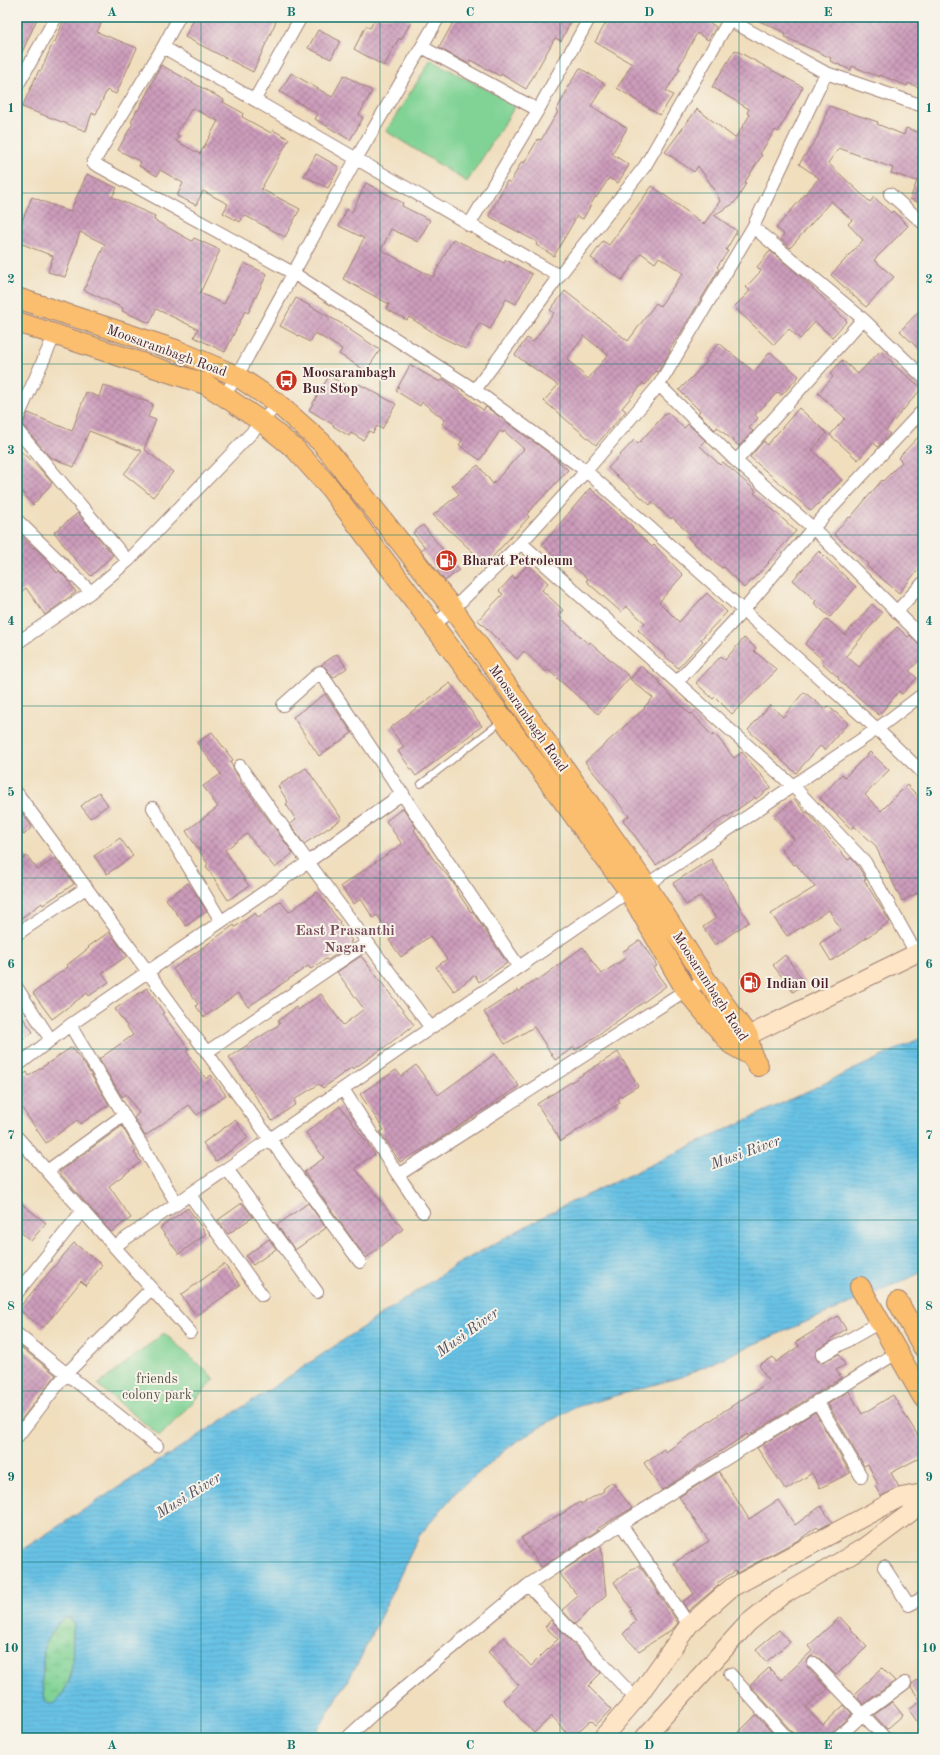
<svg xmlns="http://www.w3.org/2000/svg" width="940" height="1755" font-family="'Old Standard TT',serif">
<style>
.wetland{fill:url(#wetland-marsh);stroke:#657960}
.park{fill:#80d395;stroke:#657960}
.water{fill:url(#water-rules);stroke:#597088;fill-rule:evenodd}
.building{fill:url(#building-cross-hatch);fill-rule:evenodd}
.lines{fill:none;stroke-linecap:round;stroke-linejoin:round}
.lane-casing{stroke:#9d7e74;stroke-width:8}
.street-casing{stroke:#9d7e74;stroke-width:14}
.secondary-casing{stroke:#9d7e74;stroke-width:20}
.primary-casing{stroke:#9d7e74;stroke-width:22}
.lane{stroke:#fff;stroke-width:6}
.street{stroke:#fff;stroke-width:12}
.secondary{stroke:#fde5c5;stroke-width:18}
.primary{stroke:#fbbe6e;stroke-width:20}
.grid{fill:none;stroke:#0f766e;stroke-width:1;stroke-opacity:0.55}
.labels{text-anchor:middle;stroke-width:4;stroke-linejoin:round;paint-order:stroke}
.street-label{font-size:14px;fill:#4a1f2b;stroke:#f7f3e8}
.poi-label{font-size:14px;font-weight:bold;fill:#4a1f2b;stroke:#f7f3e8;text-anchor:start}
.park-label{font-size:14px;fill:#5a554b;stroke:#f7f3e8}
.neighbourhood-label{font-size:15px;font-weight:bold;fill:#784b5d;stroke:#f7f3e8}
.water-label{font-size:15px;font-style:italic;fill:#535063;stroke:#f7f3e8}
.neatline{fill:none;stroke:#0f766e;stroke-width:1.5}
.grid-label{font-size:13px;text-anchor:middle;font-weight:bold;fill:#0f766e}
</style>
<defs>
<pattern id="wetland-marsh" width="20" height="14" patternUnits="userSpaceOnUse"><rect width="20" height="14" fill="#80d395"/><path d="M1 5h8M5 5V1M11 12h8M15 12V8" fill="none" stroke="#70b581"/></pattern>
<pattern id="water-rules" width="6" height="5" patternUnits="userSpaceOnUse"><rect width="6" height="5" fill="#68c2e5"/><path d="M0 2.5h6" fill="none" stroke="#5ca6c5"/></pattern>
<pattern id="building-cross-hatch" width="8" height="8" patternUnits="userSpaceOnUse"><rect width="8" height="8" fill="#cc9cbb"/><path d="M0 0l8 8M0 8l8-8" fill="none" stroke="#a87f98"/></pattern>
</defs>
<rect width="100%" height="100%" fill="#f7f3e8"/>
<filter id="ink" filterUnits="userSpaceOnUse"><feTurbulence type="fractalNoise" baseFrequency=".025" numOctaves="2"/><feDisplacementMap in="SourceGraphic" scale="8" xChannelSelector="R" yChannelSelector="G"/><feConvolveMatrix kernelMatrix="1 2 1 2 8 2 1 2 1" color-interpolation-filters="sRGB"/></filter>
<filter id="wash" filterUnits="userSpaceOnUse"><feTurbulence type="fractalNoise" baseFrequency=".012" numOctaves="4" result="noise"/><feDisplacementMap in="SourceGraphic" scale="16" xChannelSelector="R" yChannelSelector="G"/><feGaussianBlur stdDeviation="0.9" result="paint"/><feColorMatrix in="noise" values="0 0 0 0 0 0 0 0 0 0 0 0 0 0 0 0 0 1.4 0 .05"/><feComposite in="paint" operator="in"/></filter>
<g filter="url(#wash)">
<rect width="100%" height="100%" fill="#f0debd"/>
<path class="wetland" d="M66,1618H70L74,1623C70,1652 79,1682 53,1704L46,1703L42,1685L44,1646L59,1622Z"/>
<path class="park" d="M431,60L516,105L467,182L386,131Z
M164,1333L215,1379L160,1436L98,1385Z"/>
<path class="water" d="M923,1037V1272L738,1351L684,1376L576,1407L545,1424L513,1444L457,1491L419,1536L359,1661L313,1738H17V1553L269,1390L454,1266L559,1208ZM66,1618H70L74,1623C70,1652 79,1682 53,1704L46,1703L42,1685L44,1646L59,1622Z"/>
<g id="blocks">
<path class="building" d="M17,17H38L17,63Z
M65,17H104L97,32L137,48L116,94L107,90L96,114L92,113L86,131L22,107L39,70L41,71L53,42H55Z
M195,17H278L253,72L185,37Z
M376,17H402L411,22L401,40L399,38L384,66L354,49L366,26L370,28Z
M456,17H573L561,41L555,38L526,89L501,74L500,76L470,60L469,64L439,48Z
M614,17H702L716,27L708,40L697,33L678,68L680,69L666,91L673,95L660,115L617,88L632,64L595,42L607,21L611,23Z
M750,17H923V89L908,83L907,86L880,75L879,77L852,66L851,70L830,61L831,58L785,37L786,33Z
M318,30L340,41L331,59L308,48Z
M735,50L803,87L778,132L775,130L760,154L762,155L745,182L746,183L738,198L733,204L714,215L737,231L726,250L728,251L717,267L719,269L680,334L669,350L670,351L658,372L656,371L645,385L643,383L622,408L626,411L596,445L544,401L558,385L515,355L527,338L533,342L554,313L550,310L565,291L628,341L656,303L660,306L683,273L659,257L655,263L641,253L622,280L591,258L603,241L609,245L652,186L704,224L720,201L715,190L698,166L694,172L665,152L697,109L735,138L750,115L747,113L749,109L712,87ZM584,336L608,355L588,379L567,359Z
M161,65L224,100L223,102L243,113L242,117L271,133L273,130L289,139L261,189L300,209L285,237L244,215L240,222L223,213L228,204L203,191L196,205L177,196L183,183L160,170L157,176L139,166L141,162L118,150L133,123L131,122L137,110L138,111ZM192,108L218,121L200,154L176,141L179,136L176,135Z
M580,68L605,84L591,106L627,128L612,154L629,165L618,183L609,178L596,198L595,197L583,219L577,216L554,256L536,245L537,242L489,216L507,181L510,183L522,161L524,163L538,139L541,140L558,112L556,111L568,89L567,88Z
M291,73L332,97L344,75L372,91L359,115L363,118L350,140L315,119L318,114L280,92Z
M829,106L878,122L877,124L904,135L906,128L923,134V204L910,199L917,181L891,173L893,168L839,148L828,163L870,202L874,197L891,213L893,211L908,226L874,260L894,277L866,307L831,275L863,240L848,224L852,220L831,201L790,248L780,239L784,234L776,228L819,178L799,164L817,138Z
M316,154L339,167L328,188L304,176Z
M87,174L117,188L112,197L155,216L154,220L192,241L194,238L220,250L200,293L224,304L244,263L267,274L248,313L245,311L225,352L194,337L198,329L156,309L150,323L122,311L123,308L84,290L105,244L80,232L65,277L48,272L53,256L17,242V233L32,197L70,212Z
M366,183L403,203L402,206L430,220L418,242L391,229L381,250L433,277L453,239L504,263L506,260L532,274L516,304L506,299L490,329L479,323L466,349L439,336L409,317L407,320L386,309L389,304L343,279L364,238L339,226L347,209L352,212Z
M770,251L797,273L847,321L832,337L815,322L800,339L789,329L774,345L734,307L750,291L746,287L761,271L757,267Z
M296,298L351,329L350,330L380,350L366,371L339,354L342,349L315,333L310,342L280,326Z
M923,307V353L900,331Z
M719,343L754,372L770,352L799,376L782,395L778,392L755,415L758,418L749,428L753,431L739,446L717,427L715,430L698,413L700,411L679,390L707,362L705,360Z
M880,351L893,363L892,364L922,388L886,430L890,434L878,447L873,442L858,460L830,435L845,418L818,393L833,377L830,374L842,360L858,374Z
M410,365L440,382L443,379L483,410L486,407L549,453L568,470L527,514L529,517L486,564L433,515L459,494L452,486L478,465L493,484L524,449L504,431L503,433L500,431L480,460L459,445L463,439L442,424L445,420L422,402L420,406L396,391Z
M329,376L355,391L359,384L396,404L382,429L377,426L373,433L369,431L363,440L351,433L349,436L333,426L334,425L309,410Z
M103,385L153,404L148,417L156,420L144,449L173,472L153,497L124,474L142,451L89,431L74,467L50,457L22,425L28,413L72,431L86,392L99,397Z
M799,408L827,433L812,450L842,480L811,511L750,457L764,441L767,445Z
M667,412L684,428L688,424L705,440L700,446L720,465L723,462L756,491L754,493L760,498L796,531L768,562L769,563L744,588L724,567L722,568L688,538L691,535L672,517L671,519L652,502L650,505L608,468L634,440L638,444Z
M923,432V564L899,593L867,566L868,564L834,534L849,517L850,518L882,480L883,481L902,462L898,458Z
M17,448L41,470L52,483L33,505L17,486Z
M590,488L622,518L623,517L633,527L632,528L652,547L654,545L683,575L659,602L679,622L707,593L727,612L701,639L703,641L678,668L638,630L645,623L626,606L621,612L586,581L588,579L562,556L559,560L542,545Z
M78,513L113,555L91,576L73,557L54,532Z
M423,525L459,570L445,581L421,550L425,547L413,533Z
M17,530L33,548L34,547L47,560L57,573L59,571L67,579L76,592L45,615L26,588L17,595Z
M819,551L856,587L830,617L814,603L816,601L793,580Z
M528,564L548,583L542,590L563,610L558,615L588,644L590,642L630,677L598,714L548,670L546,672L524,651L517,659L478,620L503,594L499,591L513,576L515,579Z
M872,604L882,613L846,656L859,667L897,627L908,637L910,635L918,644L923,645V656L909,671L917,678L902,694L899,691L879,715L838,679L839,678L822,663L824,661L805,644L827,619L845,635Z
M744,638L756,648L754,651L777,670L732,714L715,697L713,699L696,683L721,656L725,660Z
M337,654L347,668L333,678L326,668L321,665Z
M641,666L660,682L659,684L690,714L692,713L712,736L715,734L734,758L742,752L771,787L756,799L755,797L727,817L726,816L656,865L623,820L629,816L585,762L645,708L644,707L653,698L630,679Z
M450,683L482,726L416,776L398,751L404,747L390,728Z
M804,692L825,709L828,706L848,723L825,750L820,746L796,773L748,730L770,705L783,717Z
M325,694L352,733L319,756L293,717Z
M212,732L233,760L230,762L242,784L293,853L275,868L247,834L225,850L249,886L228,900L206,866L208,864L186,831L218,807L203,786L221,774L197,743Z
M870,752L889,770L865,795L881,811L907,785L923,801V890L902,901L875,845L854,826L851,829L820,798L842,774L845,777Z
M306,768L342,819L304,844L290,824L296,820L286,804L288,802L278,786Z
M99,792L108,805L90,818L81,806Z
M794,799L806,813L807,812L848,860L851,858L855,862L866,879L864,880L890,922L831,961L820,943L841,930L829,910L787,936L771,914L815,887L796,864L794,865L781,850L794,839L774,817Z
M17,806L32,827L24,835L17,829Z
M403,808L416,828L414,830L434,860L452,881L457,889L456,890L471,912L472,911L507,963L479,982L475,975L454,991L436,967L447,959L430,936L401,957L389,940L393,938L377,915L373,918L361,899L353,904L341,886L402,844L386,821Z
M120,838L133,856L107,874L94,856Z
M27,856L38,870L55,858L74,884L43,905L42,903L17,921V863Z
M711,859L749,922L715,945L703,927L716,918L701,896L686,905L673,883Z
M188,883L207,911L186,926L166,899Z
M317,892L340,922L339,923L352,941L350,942L352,944L328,960L326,959L311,969L308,966L248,1007L238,993L204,1017L196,1006L198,1004L173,969L234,925L235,927L255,913L258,918L280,901L289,912Z
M109,932L127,956L102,973L109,982L89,996L87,993L52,1019L33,993L68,967L67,965L89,948L88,947Z
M640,940L657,966L653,968L666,986L595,1037L575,1050L574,1047L555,1060L534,1027L505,1044L484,1012L518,990L519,992L536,979L537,981L583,947L601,974L626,958L622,952Z
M785,955L805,983L793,992L773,965Z
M361,956L414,1025L386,1046L353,1069L352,1067L323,1088L319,1084L294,1100L296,1104L272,1121L229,1057L280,1024L278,1021L296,1007L298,1010L321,994L343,1025L364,1009L337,972Z
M147,988L164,1013L162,1014L189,1049L186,1051L206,1079L211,1075L226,1095L197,1115L189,1105L145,1136L134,1118L139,1113L126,1094L122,1097L99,1059L133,1035L115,1009Z
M17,1010L33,1032L17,1044Z
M72,1047L87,1068L109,1105L80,1124L77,1120L46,1143L17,1101V1079L27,1072L29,1076Z
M618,1052L638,1086L618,1098L620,1103L561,1141L537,1104Z
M495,1054L519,1086L435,1142L400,1162L380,1132L384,1130L360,1094L396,1070L401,1076L416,1065L438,1095Z
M340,1106L375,1154L355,1168L403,1229L366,1258L304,1172L324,1158L306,1133Z
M235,1120L248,1138L216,1161L203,1143Z
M122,1126L133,1145L132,1146L136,1152L134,1153L141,1162L109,1186L131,1218L111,1232L59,1172Z
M17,1200L46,1223L31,1241L17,1229Z
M242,1203L253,1217L228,1234L218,1220Z
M308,1203L326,1228L295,1250L277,1225Z
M188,1208L206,1234L179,1254L160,1228Z
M269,1239L276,1249L253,1265L246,1256Z
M74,1243L102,1265L86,1286L81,1281L43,1328L18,1309Z
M224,1264L240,1285L196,1316L181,1295Z
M838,1316L846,1329L830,1339L832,1341L818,1349L815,1355L818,1361L822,1362L839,1354L845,1365L836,1370L841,1378L748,1436L747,1434L662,1490L644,1463L664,1449L666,1452L724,1411L769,1382L759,1365L773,1357L776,1362L799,1346L796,1342Z
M17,1344L56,1375L17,1425Z
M849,1391L862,1414L893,1395L923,1444V1456L891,1473L899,1487L881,1496L875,1486L878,1485L868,1464L864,1466L828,1404Z
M815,1412L850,1473L820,1488L812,1473L786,1490L757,1448Z
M719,1472L749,1519L778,1500L795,1525L821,1506L832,1522L819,1529L817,1527L800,1539L737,1573L735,1571L717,1583L719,1585L688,1611L682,1602L694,1594L674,1563L709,1541L679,1497Z
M612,1482L632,1508L597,1529L598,1530L541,1567L521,1538L560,1514V1515L580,1502L581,1504L604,1491L603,1489Z
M601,1546L606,1595L575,1624L562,1610L578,1596L559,1573Z
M639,1565L678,1623L674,1628L639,1651L623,1634L636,1621L630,1611L632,1610L614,1582Z
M840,1617L867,1647L836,1675L819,1658L813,1656L809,1658L807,1664L808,1668L828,1689L806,1707L823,1725L844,1705L852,1714L832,1732L830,1738H794L793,1733L750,1685L769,1668L781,1680L812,1651L808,1646Z
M551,1620L601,1673L588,1686L611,1709L596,1725L591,1720L571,1738L552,1716L534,1733L503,1700L519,1685L488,1652L504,1637L531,1666L558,1639L545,1627Z
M779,1630L790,1642L766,1662L756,1649Z
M882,1668L895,1681L863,1704L855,1695V1693Z
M923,1676V1730L909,1710L921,1701L911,1687L912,1684Z
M892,1702L903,1715L887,1729L874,1715Z
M756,1715L777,1738H733Z"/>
</g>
</g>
<g filter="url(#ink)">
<use href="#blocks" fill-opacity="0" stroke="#9d7e74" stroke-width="1"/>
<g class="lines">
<defs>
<path id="lane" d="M421,784L502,721"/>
<path id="street" d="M179,17L163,47L93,163L293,273L475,390L586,471L877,729L923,773
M724,17L826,73L923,106
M163,47L559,276
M422,47L538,110
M17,86L56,17
M255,99L301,17
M890,194L923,223
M469,225L538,110L590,17
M753,227L863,319L923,377
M659,385L736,461L813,528L923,638
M475,390L559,276L645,166L731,17
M224,396L237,376L356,159L439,17
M17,419L55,334
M17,430L128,561
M736,461L863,319
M17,520L91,592
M521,543L793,786L865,862L916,953
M897,611L923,583
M434,625L453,609L521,543L586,471L659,385L753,227L826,73
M17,643L91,592L128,561L262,422L277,403
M677,682L743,611L813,528L923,410
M283,705L320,672L519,967
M240,766L308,862L431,1028
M17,793L360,1262
M153,808L221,921
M646,885L877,729L923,694
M17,934L86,888
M17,988L51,1040
M70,1025L177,1204
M207,1052L367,943
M17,1066L70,1025L308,862L403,793
M343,1089L398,1175
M17,1137L190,1332
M227,1169L317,1292
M47,1171L124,1115
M190,1195L262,1295
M423,1212L398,1175L686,990L706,980
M115,1246L629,891
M17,1293L83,1210
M17,1334L157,1446
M822,1355L880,1322
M817,1401L861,1476
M17,1437L66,1374L151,1289
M621,1524L689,1625
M884,1567L909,1605L923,1598
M528,1585L636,1699
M814,1663L885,1738
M730,1674L787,1738
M347,1738L375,1712L528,1585L621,1524L898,1352
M837,1738L863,1714L905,1683"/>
<path id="secondary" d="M735,1042L923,950
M602,1738L636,1699L689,1625L731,1588L901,1497L923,1493
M644,1738L748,1623L780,1597L863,1548L910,1513L921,1494"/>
<path id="primary" d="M17,298L176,350L237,376L277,403L322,443L453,609L646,885L706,980L748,1036L752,1056L758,1066
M17,322L205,384L224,396L262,422L295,449L330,488L496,709L629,891L686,990L731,1044L752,1056
M860,1287L923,1397
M898,1302L923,1347"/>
</defs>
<use href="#lane" class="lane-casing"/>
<use href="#street" class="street-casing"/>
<use href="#secondary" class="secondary-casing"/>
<use href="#primary" class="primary-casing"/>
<use href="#lane" class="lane"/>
<use href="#street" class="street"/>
<use href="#secondary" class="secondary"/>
<use href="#primary" class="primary"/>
</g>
</g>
<path class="grid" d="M201,17V1738M380,17V1738M560,17V1738M739,17V1738M17,193H923M17,364H923M17,535H923M17,706H923M17,878H923M17,1049H923M17,1220H923M17,1391H923M17,1562H923"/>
<defs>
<symbol id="bus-disc" viewBox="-11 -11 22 22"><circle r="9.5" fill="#c8321e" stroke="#f7f3e8"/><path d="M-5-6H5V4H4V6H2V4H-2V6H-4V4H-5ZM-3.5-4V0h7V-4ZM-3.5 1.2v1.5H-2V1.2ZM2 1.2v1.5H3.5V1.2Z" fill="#fff"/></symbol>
<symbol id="fuel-disc" viewBox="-11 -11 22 22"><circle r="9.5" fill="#c8321e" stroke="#f7f3e8"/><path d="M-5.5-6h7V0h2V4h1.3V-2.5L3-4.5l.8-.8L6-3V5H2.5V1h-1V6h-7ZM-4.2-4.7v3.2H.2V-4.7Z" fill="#fff"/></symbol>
</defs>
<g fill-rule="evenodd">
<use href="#bus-disc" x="274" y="368" width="25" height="25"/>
<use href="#fuel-disc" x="434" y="548" width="25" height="25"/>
<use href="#fuel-disc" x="738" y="970" width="25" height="25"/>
</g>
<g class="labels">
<g class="street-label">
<text transform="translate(167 350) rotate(20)" y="5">Moosarambagh Road</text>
<text transform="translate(529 718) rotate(55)" y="5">Moosarambagh Road</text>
<text transform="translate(711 986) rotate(57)" y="5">Moosarambagh Road</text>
</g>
<g class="poi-label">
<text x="302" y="377">Moosarambagh<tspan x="302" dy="16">Bus Stop</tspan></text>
<text x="462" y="565">Bharat Petroleum</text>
<text x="766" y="988">Indian Oil</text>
</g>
<g class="park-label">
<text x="157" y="1383">friends<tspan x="157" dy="16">colony park</tspan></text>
</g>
<g class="neighbourhood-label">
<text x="345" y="935">East Prasanthi<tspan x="345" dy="17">Nagar</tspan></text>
</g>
<g class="water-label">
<text transform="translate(745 1152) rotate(-20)" y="5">Musi River</text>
<text transform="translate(467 1332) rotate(-36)" y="5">Musi River</text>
<text transform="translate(188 1495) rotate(-32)" y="5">Musi River</text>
</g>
</g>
<rect width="940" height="1755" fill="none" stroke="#f7f3e8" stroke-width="44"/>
<rect x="22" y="22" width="896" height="1711" class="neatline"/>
<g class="grid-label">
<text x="112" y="16">A</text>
<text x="291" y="16">B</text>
<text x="470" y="16">C</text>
<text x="649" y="16">D</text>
<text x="828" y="16">E</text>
<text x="11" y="112">1</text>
<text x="929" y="112">1</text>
<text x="11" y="283">2</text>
<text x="929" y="283">2</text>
<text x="11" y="454">3</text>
<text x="929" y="454">3</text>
<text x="11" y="625">4</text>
<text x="929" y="625">4</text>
<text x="11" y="796">5</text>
<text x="929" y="796">5</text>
<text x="11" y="968">6</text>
<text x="929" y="968">6</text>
<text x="11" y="1139">7</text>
<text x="929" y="1139">7</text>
<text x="11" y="1310">8</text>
<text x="929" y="1310">8</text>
<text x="11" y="1481">9</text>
<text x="929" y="1481">9</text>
<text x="11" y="1652">10</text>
<text x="929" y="1652">10</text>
<text x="112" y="1749">A</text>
<text x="291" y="1749">B</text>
<text x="470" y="1749">C</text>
<text x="649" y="1749">D</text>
<text x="828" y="1749">E</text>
</g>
</svg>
